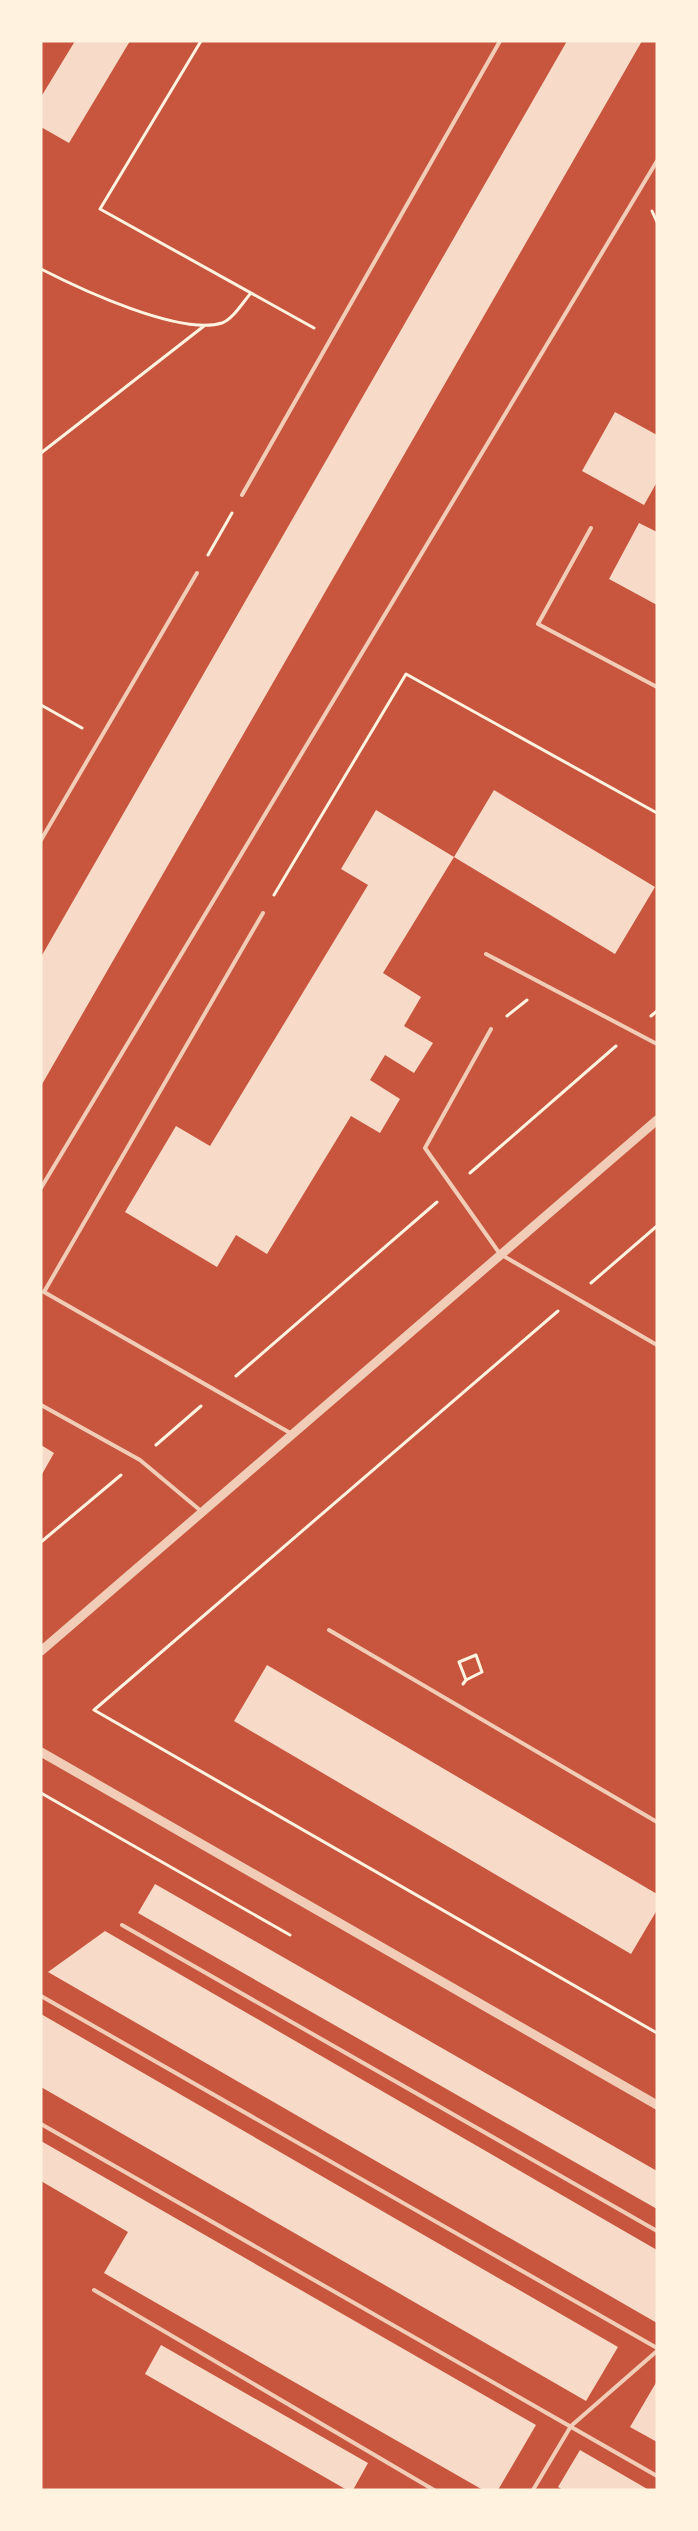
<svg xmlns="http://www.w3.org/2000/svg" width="698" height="2531" font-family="Overpass,sans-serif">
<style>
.building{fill:#f7dbc8}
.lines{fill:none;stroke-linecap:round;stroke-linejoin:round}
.path{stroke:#fff3e0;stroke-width:3}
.service{stroke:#f1ccb7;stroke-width:4}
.tertiary{stroke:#f1ccb7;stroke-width:9}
</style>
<rect width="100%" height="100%" fill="#c8553d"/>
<path class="building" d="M75,41H130L69,143L41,127V97Z
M567,41H642L41,1086V957Z
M615,412L657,435V482L644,505L582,471Z
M639,523L657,532V605L609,579Z
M494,790L655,887L615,954L454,857Z
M376,810L454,857L383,973L421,997L404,1026L433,1043L414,1073L385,1055L370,1080L400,1099L380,1133L351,1116L267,1254L236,1235L217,1267L125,1212L176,1126L210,1146L368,885L341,869Z
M41,1445L54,1453L41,1476Z
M267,1665L657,1894V1910L631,1954L234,1721Z
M155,1884L657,2171V2209L138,1913Z
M105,1931L657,2250V2323L48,1972Z
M41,2014L618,2347L586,2401L41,2087Z
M41,2141L536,2425L498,2490H483L104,2273L128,2232L41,2181Z
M161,2345L368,2463L353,2490H347L145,2374Z
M657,2381V2442L630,2427Z
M580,2450L649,2490H563L558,2487Z"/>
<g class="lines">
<path class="path" d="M201,41L100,209L314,328
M652,211L657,222
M41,269C80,289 180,336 222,323C233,319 243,302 251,293
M41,453L204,326
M208,555L232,513
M41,705L82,728
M274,895L406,674L657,813
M507,1016L527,1000
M651,1016L657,1011
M470,1173L616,1046
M591,1283L657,1226
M558,1311L94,1710L657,2033
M236,1376L437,1202
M156,1445L201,1406
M41,1542L121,1475
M463,1684L466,1680L459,1662L476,1655L482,1672L466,1680
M41,1793L290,1935"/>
<path class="service" d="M242,495L500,41
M591,528L538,624L657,687
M41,840L197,573
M263,913L44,1292L292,1434
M486,954L657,1044
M491,1029L425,1148L500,1254L657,1345
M41,1188L657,161
M41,1405L140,1460L201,1511
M329,1630L657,1822
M122,1925L657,2231
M41,1996L657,2348
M41,2124L657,2476
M94,2290L434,2490
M533,2490L571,2426L657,2351"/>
<path class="tertiary" d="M41,1651L657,1120
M41,1752L657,2105"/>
</g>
<rect width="698" height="2531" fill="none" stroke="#fff3e0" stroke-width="85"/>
</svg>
